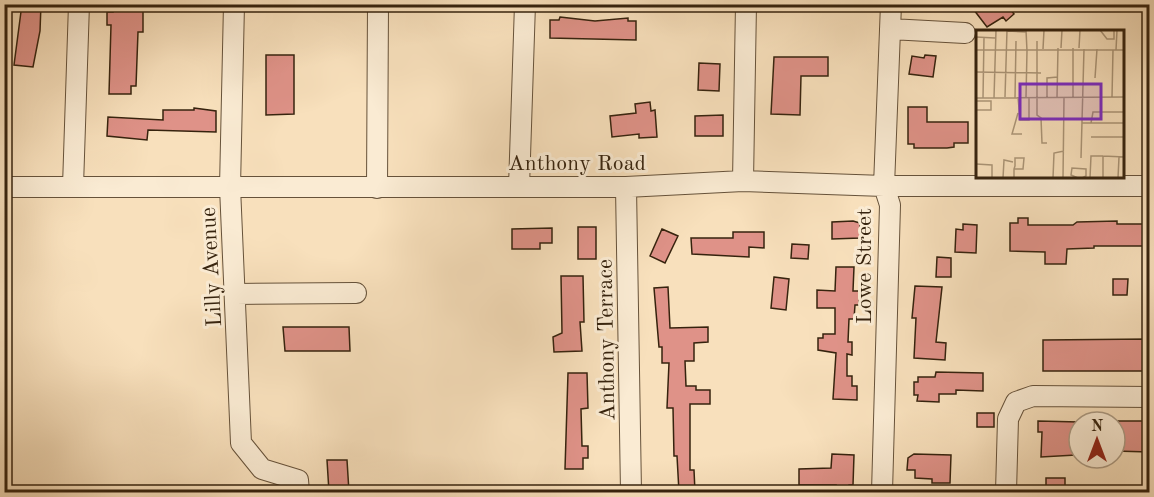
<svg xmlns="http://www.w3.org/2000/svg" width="1154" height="497" font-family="'Old Standard TT',serif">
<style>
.building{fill:#df9288;stroke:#36230e;stroke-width:1.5}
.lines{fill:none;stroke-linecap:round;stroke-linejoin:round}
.minor-casing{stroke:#66523a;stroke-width:22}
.minor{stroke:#faebd3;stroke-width:20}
.labels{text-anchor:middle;stroke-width:6;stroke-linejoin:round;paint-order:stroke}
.street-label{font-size:22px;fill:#36230e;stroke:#faebd3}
.inset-road{fill:none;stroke:#aa9476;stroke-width:1.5}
.view{fill:#7b2cbf;fill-opacity:0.15;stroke:#7b2cbf;stroke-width:3}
.inset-edge{fill:none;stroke:#36230e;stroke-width:3}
</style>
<rect width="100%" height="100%" fill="#f8e0bc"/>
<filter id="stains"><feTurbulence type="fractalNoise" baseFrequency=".00333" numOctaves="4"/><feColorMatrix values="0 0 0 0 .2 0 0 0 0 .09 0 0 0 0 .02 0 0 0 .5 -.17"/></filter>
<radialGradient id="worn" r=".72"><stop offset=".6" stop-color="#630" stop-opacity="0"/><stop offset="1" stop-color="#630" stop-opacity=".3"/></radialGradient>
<path class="building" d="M22,4H41L40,31L33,67L14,65Z
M113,4H128V10H143V32H138L136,86H131V94H109L111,25H107V12H113Z
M981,4H1019L1011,10L1014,14L1006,21L1003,17L987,27L974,10Z
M560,17L595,21L628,18V21H636V40L550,38V20H559Z
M266,55H294V114L266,115Z
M925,55L936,56L933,77L909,74L912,56L924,58Z
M774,57H828V76H801L800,115L771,114Z
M699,63L720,64L719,91L698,90Z
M650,102L651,111L655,110L657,137L639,138V134L612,137L610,116L636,113L635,104Z
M908,107H927V122H968V143H954V147L947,148H914V144H908Z
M194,108L216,111V132L148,130L147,140L107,136L108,117L163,120V110H194Z
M723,115V136H695V116Z
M1018,218H1028V225H1073L1077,222L1117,221V224H1149V246H1094V248L1067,249L1066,264H1045V252L1010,251V223H1018Z
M853,221L860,223V238L832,239V222Z
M963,224L977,225L976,253L955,252L956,229L963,230Z
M578,227H596V259H578Z
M552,228V243H540V249H512V229Z
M662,229L678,236L665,263L650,256Z
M733,232H764V248L749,247V257L692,254L691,238H733Z
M792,244L809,245L808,259L791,258Z
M937,257L951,258V277H936Z
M836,267H854L853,291H860L859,305H855L854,319H849L848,342H852V355L847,354V376H852V386H857V400L833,399L836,353L818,350V338H823V334H835V308H817V290L835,291Z
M561,276H583L584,322H580L582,351L554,352L553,337L562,333Z
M774,277L789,279L786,310L771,308Z
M1113,279H1128L1127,295H1113Z
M915,286L942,287L936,342L946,343L945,360L914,358L916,318H912Z
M668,287L670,328L708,327V342L694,343V361H685L686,386H696V390H710V404H690V470H694L695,492H679L677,456H674L673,408H667L669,363H662V347H659L654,288Z
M283,327H349L350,351H285Z
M1149,339V371H1043V340Z
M936,372L983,373V391L956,390V394H939V402L917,401L918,395H914V382H918V377H935Z
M568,373H587L588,408L581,409L582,446H588V458H583V469H565Z
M977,413H994V427H977Z
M1038,421L1079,422V453L1076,455L1041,457L1042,432H1038Z
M1115,421H1147L1149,452L1115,451Z
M832,454L854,455L853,485H849L848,492H835L836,485H799V469L831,468Z
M914,454L951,455L950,483H932V479L915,478V470H907L908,458Z
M327,460H347L349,492H329Z
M1046,478H1065V492H1046Z"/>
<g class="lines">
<defs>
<path id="minor" d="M234,4L230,187L241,443L262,469L298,480L299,492
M890,29L965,33
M743,181L746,4
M73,186L79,4
M4,187H626L743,181L884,186H1150
M519,187L525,4
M626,187L631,492
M377,188L378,4
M236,294L356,293
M882,492L890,205L884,186L891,4
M1006,492L1008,419L1016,402L1033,396L1150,397"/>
</defs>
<use href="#minor" class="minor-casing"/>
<use href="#minor" class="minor"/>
</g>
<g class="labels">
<g class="street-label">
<text x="577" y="170">Anthony Road</text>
<text transform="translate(863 266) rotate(-90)" y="8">Lowe Street</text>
<text transform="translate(210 267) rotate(-93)" y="8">Lilly Avenue</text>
<text transform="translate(605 340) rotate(-91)" y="8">Anthony Terrace</text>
</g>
</g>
<g transform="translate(976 30)">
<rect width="148" height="148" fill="#f8e0bc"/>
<path class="inset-road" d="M50,0L51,21M124,0L131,9H138V1M31,1L50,2M0,7L19,8M61,11V85L65,88L66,113H71M85,18L86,0M103,18L104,0M67,19L68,0M0,20H149M140,20L141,0M0,42L65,43M119,48L121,19M29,67L31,0M42,67L44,90H53V67M50,67L51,21M81,67L82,18M97,67V18M136,67L137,20M0,68L149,67M7,68L8,7M18,68L20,0M39,68L40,11M71,68V48L82,47M0,71H15V80H0M42,83L36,104H46M106,93H149M115,93L117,82H149M115,107H149M105,128L108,19M0,134L16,135V148M27,148L28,130L37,132M38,148V139L39,136V128H48L47,139H38M77,148L78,123L88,121M87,148L88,68M102,148L95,145L96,138L110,139V146L106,148M114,148L115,126H127M127,148V126L149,127M142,148L143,127"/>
<path class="view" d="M44,54H125V89H44Z"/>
<rect width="148" height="148" class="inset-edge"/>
</g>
<rect width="1154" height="497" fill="none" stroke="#f8e0bc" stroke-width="24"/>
<rect x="6" y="6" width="1142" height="485" fill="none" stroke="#36230e" stroke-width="3"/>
<rect x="12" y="12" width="1130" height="473" fill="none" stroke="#36230e" stroke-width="1.5"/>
<g transform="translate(1097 440)"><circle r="28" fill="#faebd3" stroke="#ac9b84" stroke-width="1.5"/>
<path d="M0-4.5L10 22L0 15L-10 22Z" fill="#8f2418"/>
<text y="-9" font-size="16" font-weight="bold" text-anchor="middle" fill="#36230e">N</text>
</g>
<rect width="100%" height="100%" filter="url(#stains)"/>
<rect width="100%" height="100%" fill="url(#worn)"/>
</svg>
